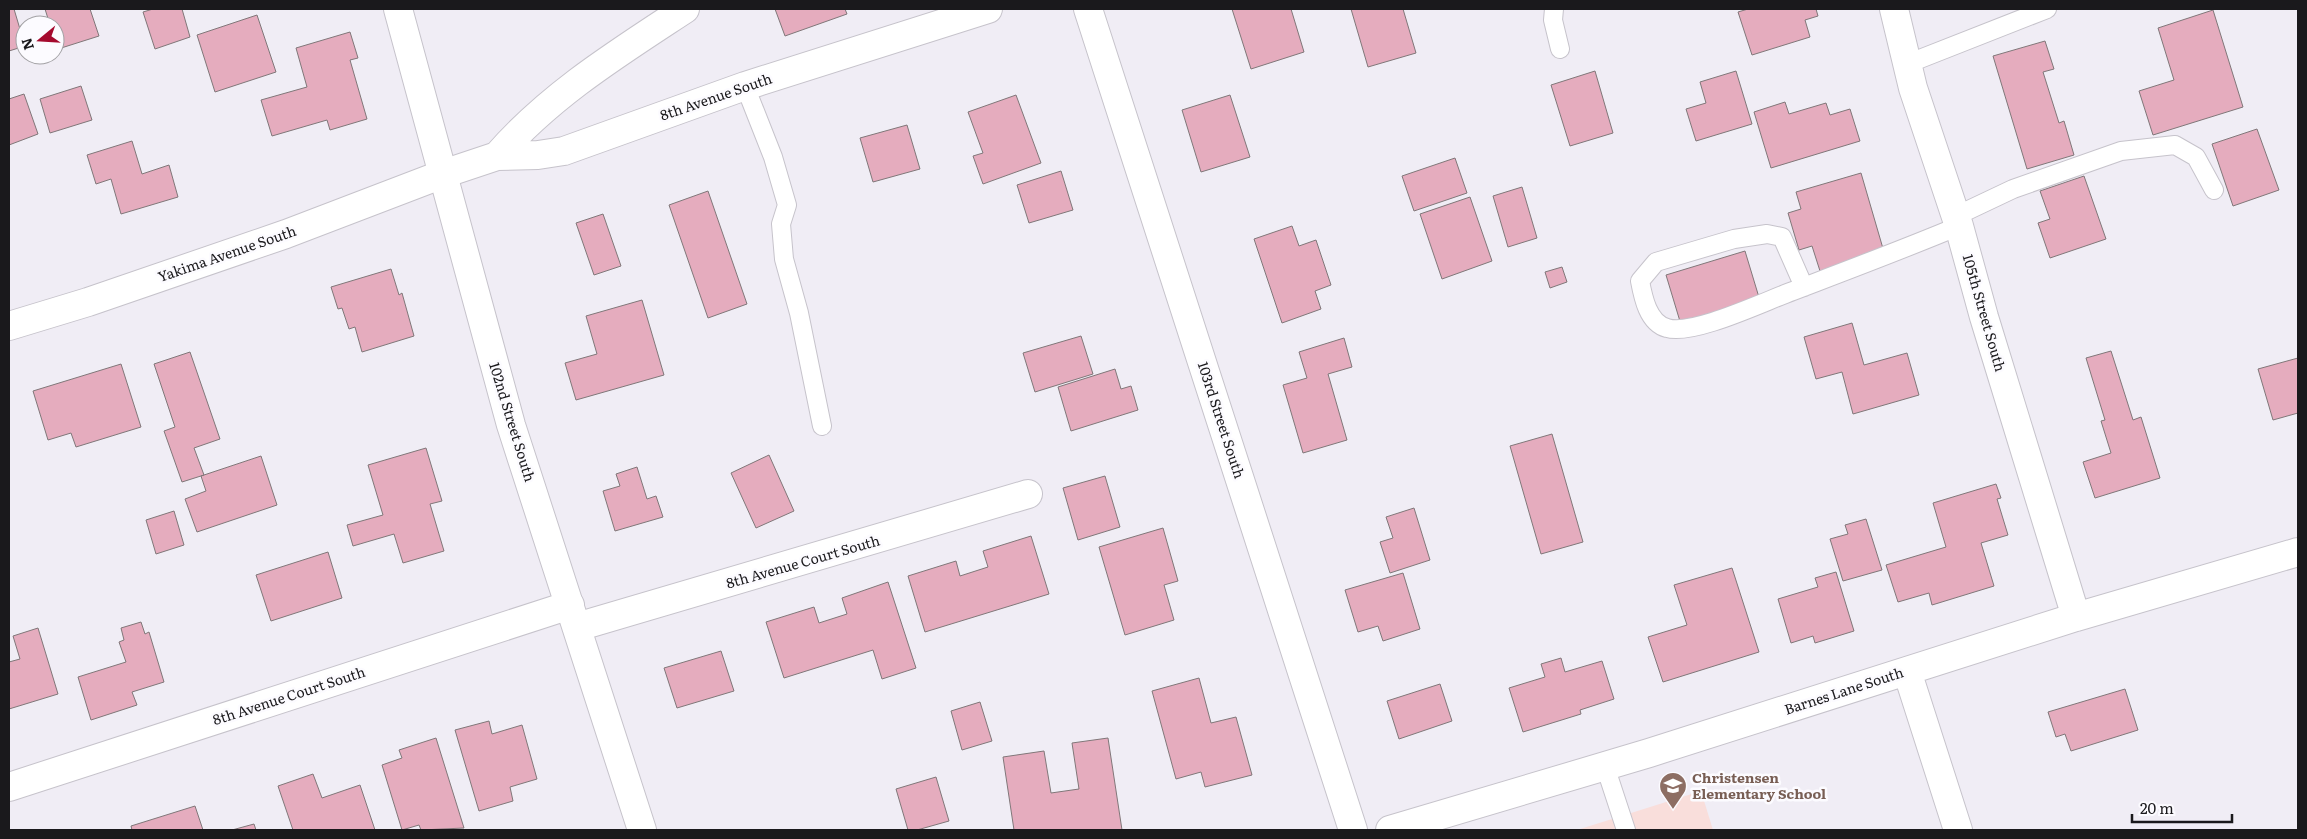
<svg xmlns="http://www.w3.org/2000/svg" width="2307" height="839" font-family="Literata,serif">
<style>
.education{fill:#f9dedb}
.building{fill:#e5acbe;stroke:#807779}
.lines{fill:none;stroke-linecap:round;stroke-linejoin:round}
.lane-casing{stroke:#c6c3cb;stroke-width:20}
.street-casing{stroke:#c6c3cb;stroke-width:30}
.secondary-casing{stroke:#c6c3cb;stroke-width:30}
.lane{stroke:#fff;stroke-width:18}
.street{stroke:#fff;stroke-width:28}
.secondary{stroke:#fff;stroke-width:28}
.labels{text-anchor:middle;stroke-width:5;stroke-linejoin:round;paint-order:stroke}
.street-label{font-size:14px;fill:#1a191c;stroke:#fcfbff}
.education-label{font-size:14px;font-weight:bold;fill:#785e54;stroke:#fcfbff;text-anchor:start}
</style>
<rect width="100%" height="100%" fill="#f0edf5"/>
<path class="education" d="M1701,791L1713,830H1577Z"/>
<path class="building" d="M9,9H14L25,46L9,51Z
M45,9H90L99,36L58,49L55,25H50Z
M153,9H182L190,37L155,49L143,12Z
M775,9H845L847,14L785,36Z
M1232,9H1291L1304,52L1251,69Z
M1351,9H1403L1416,53L1368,67Z
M1748,9H1816L1818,16L1805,20L1810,37L1752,55L1738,12Z
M2213,10L2243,107L2153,135L2139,91L2174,80L2158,28Z
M257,15L276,72L215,92L197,35Z
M350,32L358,58L350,60L367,119L330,130L327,120L272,136L261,100L307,87L296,48Z
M2045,41L2054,69L2043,72L2059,123L2064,121L2074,155L2027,169L1993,56Z
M1595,71L1613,133L1570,146L1551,85Z
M1736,71L1752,124L1696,141L1686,109L1706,103L1700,82Z
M81,86L92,120L50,133L40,99Z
M24,94L38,134L9,145V99Z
M1016,95L1041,163L983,184L973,156L983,153L968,112Z
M1230,95L1250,157L1201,172L1182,110Z
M1785,102L1789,114L1826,103L1830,115L1850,109L1860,141L1771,168L1754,112Z
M907,125L920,169L873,182L860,138Z
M2257,129L2279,190L2233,206L2212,144Z
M132,141L142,174L169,165L178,197L121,214L111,179L96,184L87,155Z
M1455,158L1467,193L1414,211L1402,176Z
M1061,171L1073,210L1029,223L1017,185Z
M1861,173L1884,252L1820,271L1812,246L1799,250L1788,213L1801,209L1796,192Z
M2084,176L2106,239L2050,258L2038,223L2050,219L2040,191Z
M1522,187L1537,238L1508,247L1493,196Z
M708,191L747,304L708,318L669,205Z
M1470,197L1492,261L1442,279L1420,214Z
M603,214L621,266L594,275L576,223Z
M1292,226L1299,246L1316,240L1331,285L1315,291L1321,309L1282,323L1254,239Z
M1745,251L1761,304L1682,328L1666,275Z
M1562,267L1567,282L1550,288L1545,272Z
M391,269L399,295L402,293L414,336L362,352L355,327L349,329L342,308L338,309L331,287Z
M642,300L664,375L576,400L565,363L597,354L586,316Z
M1852,323L1864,365L1907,353L1919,395L1853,414L1842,372L1816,379L1804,337Z
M1081,336L1093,374L1035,392L1023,353Z
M1344,338L1352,367L1328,374L1347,440L1303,453L1283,385L1307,378L1299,352Z
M2111,351L2133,420L2141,417L2160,478L2095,498L2083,462L2111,453L2101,421L2105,420L2086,358Z
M190,352L220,439L194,448L204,475L182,482L164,431L175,427L154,364Z
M2298,358V413L2273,420L2258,369Z
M121,364L141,427L76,447L71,433L48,440L33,391Z
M1115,369L1121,389L1131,386L1138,410L1071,431L1058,387Z
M1552,434L1583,542L1541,554L1510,446Z
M426,448L442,501L430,504L444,551L403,563L394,534L353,546L347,525L383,515L368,465Z
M769,455L794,511L756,528L731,473Z
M261,456L277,505L197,532L185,499L206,491L201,476Z
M637,467L647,499L656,496L663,517L615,531L603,491L620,486L616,474Z
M1105,476L1120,527L1078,540L1063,488Z
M1996,484L2001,498L1997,499L2008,535L1981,543L1994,586L1932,605L1929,593L1898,602L1886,565L1946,547L1933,503Z
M1414,508L1430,560L1390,573L1380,542L1393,538L1386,517Z
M174,511L184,545L156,554L146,520Z
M1866,519L1882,570L1843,581L1830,539L1848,534L1845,525Z
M1163,528L1178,581L1164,585L1174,620L1125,635L1099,547Z
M1031,536L1049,594L925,632L908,576L956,561L960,576L988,567L983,551Z
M328,552L342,598L271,621L256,575Z
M1732,568L1759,652L1663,682L1648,637L1687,625L1674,585Z
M1836,572L1854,631L1815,643L1813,636L1791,643L1778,599L1818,587L1815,578Z
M1403,573L1420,629L1383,641L1378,626L1358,632L1345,590Z
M888,582L916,668L882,679L873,650L784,678L766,622L814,607L819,623L847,614L842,598Z
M141,622L145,634L149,632L164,682L132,692L137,705L91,720L78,677L126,662L119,642L124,640L121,628Z
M38,628L58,694L9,709V662L20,659L13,636Z
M721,651L734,691L677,708L664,668Z
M1561,658L1565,672L1602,661L1614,699L1580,710L1581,714L1523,732L1509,688L1545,677L1541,664Z
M1199,678L1211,723L1236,717L1252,775L1205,787L1201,772L1176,779L1152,691Z
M1440,684L1452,721L1399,739L1387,701Z
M2125,689L2138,730L2071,751L2065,734L2056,737L2048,712Z
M980,702L992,741L962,750L951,711Z
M489,721L492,734L522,725L537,779L510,787L513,801L479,811L455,730Z
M436,738L464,828L421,830L419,825L402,830L382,765L402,758L399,750Z
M1108,738L1122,830H1014L1003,757L1044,751L1051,793L1079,789L1072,743Z
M313,774L322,798L360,785L375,830H293L278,786Z
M936,777L949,821L917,830H908L896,789Z
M195,806L203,830H132L131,826Z
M254,824L256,830H232Z"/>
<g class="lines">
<defs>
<path id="lane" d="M1554,9L1553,20L1560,49
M1907,64L2047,9
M745,86L773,157L787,205L781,224L784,259L799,313L822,426
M1956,216L2013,189L2121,151L2175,145L2196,157L2214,190
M1804,287L1782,237L1767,234L1734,239L1656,262L1640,281C1643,297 1648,323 1667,328C1693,336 1765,301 1793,291C1848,270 1904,249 1959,226
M1605,766L1626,830"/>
<path id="street" d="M1088,9L1353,830
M1894,9L1913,88L1959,226L1984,317L2076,617
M497,156C550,95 618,53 685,9
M9,326L88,302L286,234L443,174L497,156L538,155L564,151L745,86L988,9
M577,627L1028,494
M1907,671L1958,830
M9,787L570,605
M1390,830L1649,753L2076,617L2298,552"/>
<path id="secondary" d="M398,9L511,425L642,830"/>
</defs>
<use href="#lane" class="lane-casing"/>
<use href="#street" class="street-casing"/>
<use href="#secondary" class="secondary-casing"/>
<use href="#lane" class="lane"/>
<use href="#street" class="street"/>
<use href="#secondary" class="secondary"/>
</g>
<defs>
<symbol id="school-pin" viewBox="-11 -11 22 30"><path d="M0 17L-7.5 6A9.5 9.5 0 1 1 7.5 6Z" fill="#8d6e63" stroke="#fcfbff"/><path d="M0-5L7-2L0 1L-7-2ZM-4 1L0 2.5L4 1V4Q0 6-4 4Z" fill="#fff"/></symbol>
</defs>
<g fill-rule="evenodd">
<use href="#school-pin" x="1657" y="770" width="32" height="43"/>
</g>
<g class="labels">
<g class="street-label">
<text transform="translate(716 97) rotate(-19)" y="5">8th Avenue South</text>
<text transform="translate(227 254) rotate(-19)" y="5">Yakima Avenue South</text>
<text transform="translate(1984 313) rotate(74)" y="5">105th Street South</text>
<text transform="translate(1221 420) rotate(72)" y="5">103rd Street South</text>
<text transform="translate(512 422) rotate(73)" y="5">102nd Street South</text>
<text transform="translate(803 562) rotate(-16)" y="5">8th Avenue Court South</text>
<text transform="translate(1844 691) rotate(-18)" y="5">Barnes Lane South</text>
<text transform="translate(289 696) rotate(-18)" y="5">8th Avenue Court South</text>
</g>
<g class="education-label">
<text x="1692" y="783">Christensen<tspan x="1692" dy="16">Elementary School</tspan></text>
</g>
</g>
<rect width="2307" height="839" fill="none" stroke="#1a191c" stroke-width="20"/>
<g transform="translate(40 40) rotate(252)"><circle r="24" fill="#fcfbff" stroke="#a2a1a4"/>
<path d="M0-4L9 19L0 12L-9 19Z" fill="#a50a2e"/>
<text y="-8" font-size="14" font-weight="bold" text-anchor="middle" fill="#1a191c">N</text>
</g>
<path d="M2132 814v8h100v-8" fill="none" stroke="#1a191c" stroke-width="2.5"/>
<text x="2140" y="814" font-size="15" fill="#1a191c" stroke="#fcfbff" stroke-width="4" paint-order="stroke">20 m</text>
</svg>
